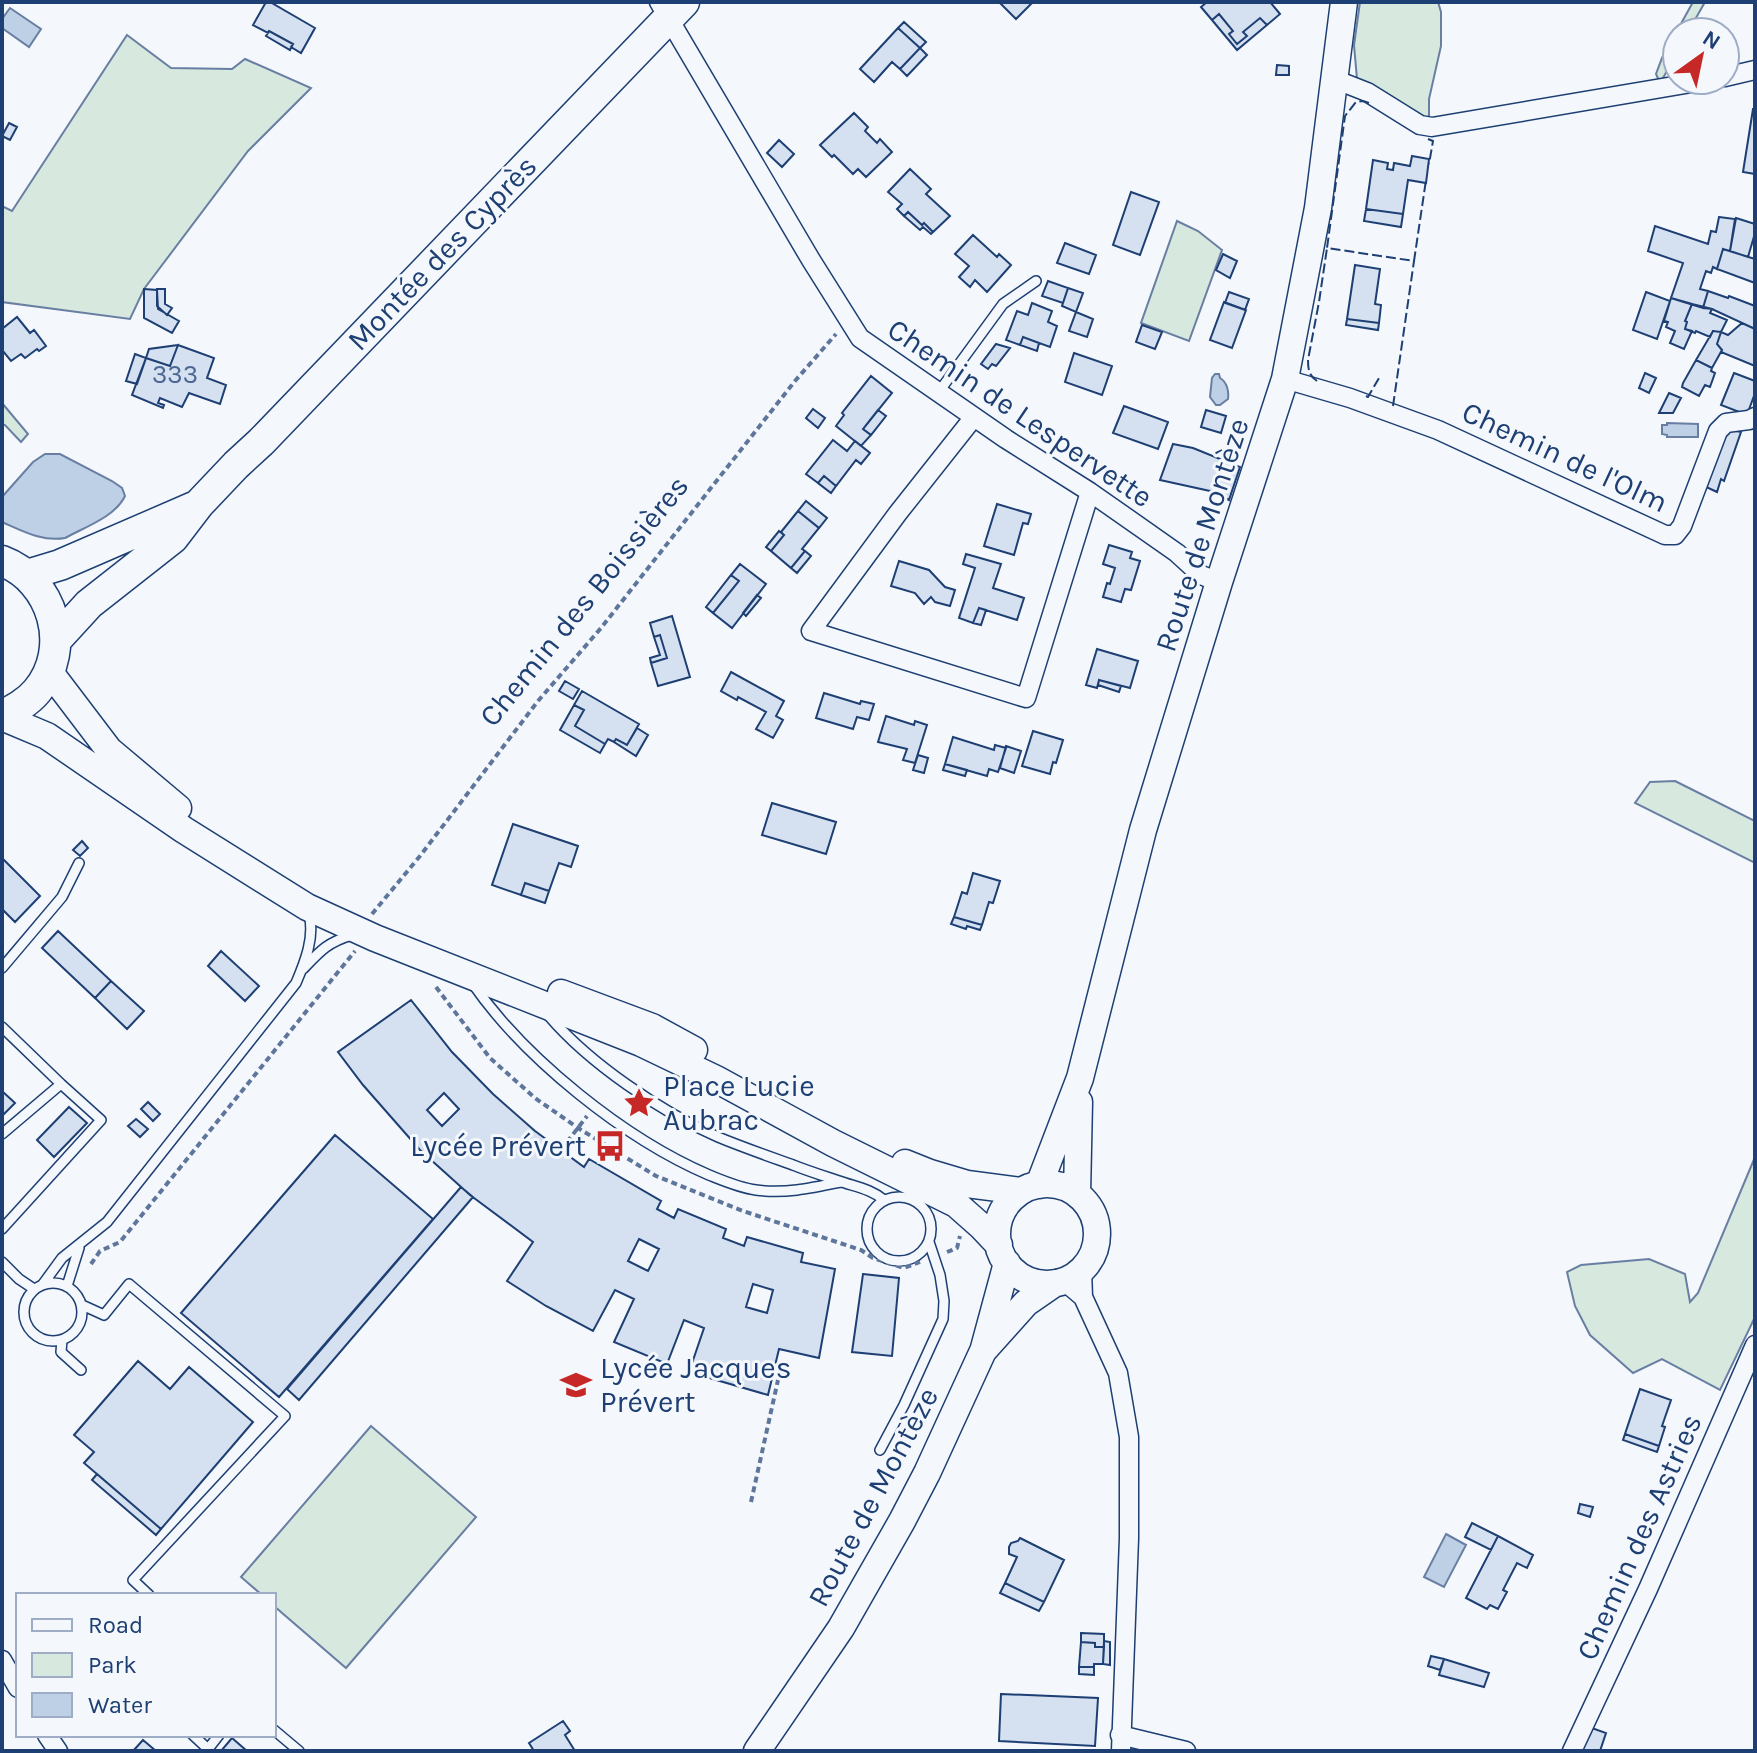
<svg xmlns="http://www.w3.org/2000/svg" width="1757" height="1753" font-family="Karla,sans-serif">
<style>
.green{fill:#d7e8df;stroke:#687fa3;stroke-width:2}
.water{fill:#bed0e5;stroke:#687fa3;stroke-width:2}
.building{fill:#d5e0f0;stroke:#1d3f73;stroke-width:2;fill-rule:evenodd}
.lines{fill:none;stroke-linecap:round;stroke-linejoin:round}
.lane-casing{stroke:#1d3f73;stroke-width:12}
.street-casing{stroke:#1d3f73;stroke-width:21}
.secondary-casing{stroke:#1d3f73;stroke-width:29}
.primary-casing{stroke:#1d3f73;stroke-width:33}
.path{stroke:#5e769c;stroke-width:4;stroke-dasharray:6 4;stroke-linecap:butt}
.lane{stroke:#f4f7fb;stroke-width:9}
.street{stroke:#f4f7fb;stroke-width:18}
.secondary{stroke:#f4f7fb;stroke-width:26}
.primary{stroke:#f4f7fb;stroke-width:30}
.fence{stroke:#1d3f73;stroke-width:2;stroke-dasharray:10 4;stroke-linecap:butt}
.labels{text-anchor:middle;stroke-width:6;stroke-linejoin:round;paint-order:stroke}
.number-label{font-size:26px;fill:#4b6792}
.street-label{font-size:30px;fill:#1d3f73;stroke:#f4f7fb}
.poi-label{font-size:30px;fill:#1d3f73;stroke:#f4f7fb;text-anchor:start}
</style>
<rect width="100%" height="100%" fill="#f4f7fb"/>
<path class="green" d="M1360,2H1438L1441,12V46L1429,99V118H1423L1357,79L1354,45Z
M1693,2H1705L1688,32H1677V54L1660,83L1656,74L1662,58Z
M127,35L171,68L232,69L245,59L311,88L248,151L144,289L130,319L2,302V206L12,211Z
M1177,221L1198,231L1222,250L1189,341L1141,323Z
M2,403L28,434L21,442L5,425L2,424Z
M1675,781L1755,821V863L1635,803L1650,782Z
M1755,1157V1317L1720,1390L1662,1359L1633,1373L1590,1335L1575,1306L1567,1272L1581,1265L1649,1259L1685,1274L1690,1302L1698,1293Z
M371,1426L476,1517L346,1668L274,1606V1595H262L241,1577Z"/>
<path class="water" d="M10,8L41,29L29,47L2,28V19Z
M1215,374H1219L1220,378C1227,382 1229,391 1228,399L1220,405H1216L1210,397L1212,378Z
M1667,423L1698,424V437H1667V435L1662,434V425H1667Z
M45,454H60L112,481L122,488L125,496C115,517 85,527 65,538C42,542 23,531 2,522V497L33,462Z
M1446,1534L1466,1545L1444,1587L1424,1577Z"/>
<path class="building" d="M266,2H270L315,28L301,53L291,47L293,44L269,31L268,33L253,25Z
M999,2H1033L1016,19Z
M1207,2H1270L1280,14L1267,25L1260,18L1243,32L1247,36L1237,44L1229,34L1233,31L1219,14L1212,20L1201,7Z
M1219,14L1233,31L1229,34L1237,44L1247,36L1243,32L1260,18L1267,25L1237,50L1212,20Z
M904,22L926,42L920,48L898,28Z
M898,28L920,48L900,69L892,62L874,82L860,69Z
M269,31L293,44L290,50L266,36Z
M920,48L927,55L907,76L900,69Z
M1277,65L1289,66V75H1276Z
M1753,109H1755V174L1743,172Z
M854,113L868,127L865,131L877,143L880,139L892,152L866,177L858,169L853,174L834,155L832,157L820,145Z
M9,123L17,127L10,140L2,136Z
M779,140L794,154L782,167L767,153Z
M1412,156L1429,159L1426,183L1408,180L1403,214L1366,209L1373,160L1388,163L1387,169L1393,170L1394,163L1410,166Z
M910,169L931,189L926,194L950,216L933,232L924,223L922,225L908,212L904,216L897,209L902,204L888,192Z
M1131,192L1159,202L1140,255L1113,245Z
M1366,209L1403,214L1401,227L1364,221Z
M908,212L922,225L924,223L933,232L931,234L923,227L920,230L904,216Z
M1719,217L1735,219L1730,251L1723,249L1717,269L1713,267L1711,273L1706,271L1700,289L1708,291L1703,308L1671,298L1683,263L1648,251L1655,226L1708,244L1711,231L1716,232Z
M1736,218L1755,224V233L1748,257L1730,251Z
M973,235L997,257L999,254L1011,265L987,292L975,280L970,287L959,277L969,266L955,254Z
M1065,243L1096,255L1089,274L1057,263Z
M1723,249L1755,259V283L1717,269Z
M1223,254L1237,261L1230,278L1216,270Z
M1355,265L1380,269L1375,304L1381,305L1379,323L1347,319Z
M1048,281L1068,288L1063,303L1042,296Z
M1068,288L1083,293L1076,312L1062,306Z
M144,289L157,290L158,309L179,321L172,333L144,318Z
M157,289H165V304L172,308L167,315L157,306Z
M1708,291L1728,298L1729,296L1755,306V329L1712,309L1703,308Z
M1229,292L1249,299L1245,310L1225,303Z
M1646,292L1670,301L1657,339L1633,330Z
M1671,298L1692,304L1685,321L1687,322L1685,329L1692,331L1684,349L1670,343L1675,331L1666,327L1668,322L1664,321Z
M1224,302L1246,310L1232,348L1210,340Z
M1032,303L1052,311L1048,322L1057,326L1050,347L1023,337L1020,345L1006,340L1017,311L1028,315Z
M1692,304L1712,309L1710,313L1727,320L1721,332L1713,331L1710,337L1696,331L1695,333L1685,329L1687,322L1685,321Z
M1076,312L1093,319L1087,337L1069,331Z
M17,317L30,333L34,330L46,346L39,351L37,349L25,358L21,354L11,361L2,350V329Z
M1347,319L1379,323L1378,330L1346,325Z
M1742,323L1755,329V366L1721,352L1722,350L1717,344L1721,332L1728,335Z
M1142,325L1162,332L1155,349L1136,342Z
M1713,331L1721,332L1717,344L1722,350L1712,368L1696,360Z
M1023,337L1039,343L1037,351L1020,345Z
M996,344L1010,348L996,366L992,364L988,369L981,364Z
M178,345L214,358L207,378L226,385L220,404L189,393L182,407L160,398L158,403L164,405L163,408L132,395L146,358L170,366Z
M178,345L170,366L146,358L149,349Z
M1074,353L1112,366L1102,395L1065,382Z
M135,354L146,358L137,384L126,381Z
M1696,360L1712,368L1711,371L1715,373L1710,387L1705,385L1699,396L1682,387L1683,383Z
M1645,373L1656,378L1649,393L1639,388Z
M1734,373L1755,381V393L1747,415L1721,405Z
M871,376L892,393L863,429L871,435L861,446L836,426L844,415L842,413Z
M1669,393L1681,398L1673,413H1659Z
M1124,406L1168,422L1158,449L1113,433Z
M813,409L825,418L818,428L806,418Z
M878,410L886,416L871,435L863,429Z
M1206,410L1226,416L1221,433L1201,427Z
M1732,430L1741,432L1724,481L1721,479L1717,492L1704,486L1723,433Z
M833,440L847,451L855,441L870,453L861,464L856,460L836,486L824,476L818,483L806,474Z
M1173,444L1193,448L1240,467L1229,500L1210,491L1160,480Z
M824,476L836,486L831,493L818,483Z
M806,501L827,518L819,528L798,511Z
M997,504L1031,514L1028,524L1023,523L1014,555L984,546Z
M798,511L819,528L802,549L805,551L791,568L771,551L784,535L781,532Z
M779,531L784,535L771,551L766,547Z
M1109,545L1132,552L1130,558L1140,561L1131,590L1125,589L1121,602L1103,597L1107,583L1110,584L1115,568L1103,564Z
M805,551L811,556L797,573L791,568Z
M966,554L1001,564L993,588L1024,598L1017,620L979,608L973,623L959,618L975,568L963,564Z
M899,561L929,570L945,587L955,590L950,606L935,602L931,597L924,604L915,593L891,586Z
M740,564L766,584L732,628L713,613L739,581L731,575Z
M731,575L739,581L713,613L706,607Z
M757,595L761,598L746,616L743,613Z
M979,608L986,610L981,625L973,623Z
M672,616L690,677L658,686L651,663L667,658L660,635L654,637L650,623Z
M660,635L667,658L651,663L650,658L660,655L654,637Z
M1097,649L1138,661L1130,688L1099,680L1097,688L1086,685Z
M731,672L784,701L776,716L783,720L773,738L756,729L766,712L738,697L737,700L721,691Z
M1099,680L1121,686L1119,692L1098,685Z
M565,681L579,689L573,699L559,691Z
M582,691L639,724L627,745L616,739L614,742L608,739L605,744L575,726L584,710L574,705Z
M824,693L860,704L861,701L874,704L869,720L857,717L853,729L816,718Z
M574,705L584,710L575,726L605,744L600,753L560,730Z
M886,716L914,725L915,721L927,725L915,763L903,760L907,749L878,742Z
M637,728L648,735L636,756L614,742L616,739L627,745Z
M1033,731L1063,740L1056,763L1053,762L1050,774L1022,766Z
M953,737L994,750L995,745L1006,748L998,772L989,769L987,776L945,764Z
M1006,746L1021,751L1014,773L1000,768Z
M918,755L928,758L924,773L913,770Z
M945,764L967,770L965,776L943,770Z
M772,803L836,822L826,854L762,835Z
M513,824L578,846L571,867L559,863L549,891L525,883L521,895L492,885Z
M82,841L88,848L80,856L73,850Z
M2,858L40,896L15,922L2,909Z
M973,873L1000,881L993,903L989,902L982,925L954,917L962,892L967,894Z
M525,883L549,891L545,903L521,895Z
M954,917L982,925L980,930L967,926L966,929L951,924Z
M58,931L111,981L95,998L42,948Z
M221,951L259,986L245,1001L208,966Z
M111,981L144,1011L127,1029L95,998Z
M411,1000L452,1052L493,1094L535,1131L584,1167L589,1159L661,1201L657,1209L674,1218L678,1209L726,1229L723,1238L744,1246L747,1237L803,1253L801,1262L835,1269L819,1358L779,1349L768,1395L689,1372L704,1328L684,1320L667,1364L614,1342L634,1299L615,1290L593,1331L546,1306L507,1281L533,1242L470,1195L420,1150L363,1085L338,1052ZM444,1093L459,1109L442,1126L427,1110ZM639,1239L659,1249L648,1271L628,1261ZM753,1284L773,1290L767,1313L746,1307Z
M2,1091L15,1103L2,1116Z
M148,1102L160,1114L153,1121L141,1109Z
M69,1107L87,1123L54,1157L37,1140Z
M136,1119L148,1129L140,1137L128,1126Z
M335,1135L433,1219L279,1397L181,1313Z
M461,1187L473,1197L299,1400L287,1389Z
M863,1274L899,1278L892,1356L852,1352Z
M138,1361L170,1389L189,1367L253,1422L161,1529L84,1463L94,1452L74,1435Z
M1640,1389L1671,1400L1662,1426L1665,1427L1659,1446L1625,1434Z
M1625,1434L1659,1446L1657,1452L1623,1440Z
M97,1474L161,1529L156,1535L92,1480Z
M1580,1504L1593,1507L1590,1517L1578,1513Z
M1472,1523L1498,1536L1491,1550L1465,1537Z
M1498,1536L1533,1555L1527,1568L1517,1563L1503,1590L1507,1592L1498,1609L1490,1605L1487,1609L1466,1598Z
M1020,1538L1064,1560L1044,1602L1005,1583L1017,1557L1009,1554V1547L1011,1543L1018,1541Z
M1005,1583L1044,1602L1039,1611L1000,1593Z
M1081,1633L1104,1634V1647H1095V1643L1081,1642Z
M1104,1641L1110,1642V1665L1103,1664Z
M1081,1642L1095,1643V1647H1104L1103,1664H1094V1667H1079Z
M1431,1656L1444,1659L1440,1670L1428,1666Z
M1444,1659L1489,1673L1484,1687L1439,1675Z
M1079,1667H1094V1675L1079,1674Z
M1001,1694L1098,1698L1095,1746L999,1741Z
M563,1721L570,1731L565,1735L575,1751H534L529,1743Z
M1589,1727L1606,1733L1600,1751H1581Z
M232,1738L247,1751H221Z
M143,1740L156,1751H133Z"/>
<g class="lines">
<defs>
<path id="lane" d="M938,393L1003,304L1036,281
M2,968L62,897L79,863
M303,969C320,951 328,942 352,935
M473,984C525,1059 625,1139 709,1175C724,1181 740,1188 756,1190C785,1194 812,1188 841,1182
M549,1016C589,1063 661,1112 718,1137C742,1147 768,1156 793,1165C808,1171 824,1176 839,1181C856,1187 871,1189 884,1200
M2,1027L61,1084L101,1120L2,1229
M2,1134L61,1084
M867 1229a32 32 0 1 1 64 0a32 32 0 1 1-64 0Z
M2,1262L19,1279L34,1289
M24 1312a29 29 0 1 1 58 0a29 29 0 1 1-58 0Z
M43,1284L62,1258L107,1222L296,983C305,962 315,937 309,914
M67,1286L79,1248
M82,1305L104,1315L129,1284L285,1416L133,1580L149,1595
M62,1340L61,1352L81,1370
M880,1450L904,1405L943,1319L944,1301L940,1275L929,1242
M274,1730L299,1751
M193,1735L208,1749L219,1735"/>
<path id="street" d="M659,2L811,260L860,338L1006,439L1090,492L1177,553L1201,575L1219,582
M1725,77L1755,70
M1334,79L1367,92L1420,125L1432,127L1709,80
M1285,379L1350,398L1438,430L1665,535H1675L1682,526L1718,431L1726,423L1749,420L1755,417
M974,417L898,513L811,631L1026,698L1090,492
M1082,1270L1083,1297
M1064,1281L1083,1297L1118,1373L1129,1437V1538L1121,1751
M2,1660L18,1688
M47,1735L58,1751
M1120,1735L1186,1751
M1572,1751L1648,1589L1755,1345"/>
<path id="secondary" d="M49,671L109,750L178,808
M2,717L47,736L184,830L307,907L375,938L641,1043L716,1079L833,1143L956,1204L982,1227L999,1245
M561,993L652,1027L694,1050
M905,1163L930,1173L967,1184L1021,1191
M997 1234a50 50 0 1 1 100 0a50 50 0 1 1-100 0Z
M1039,1185L1080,1078L1143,830L1219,582L1285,379L1318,208L1344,2
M1077,1194L1079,1102
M984,1348L1007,1263
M757,1751L841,1628L902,1521L927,1473L983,1351L1026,1303L1055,1283"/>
<path id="primary" d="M2,561C53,580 73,648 37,691C28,702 15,709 2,716
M27,575L60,565L194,507
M56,640L89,604L173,538L199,504L236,465L261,442L684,2"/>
</defs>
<use href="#lane" class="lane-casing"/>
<use href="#street" class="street-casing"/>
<use href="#secondary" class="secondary-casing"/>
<use href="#primary" class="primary-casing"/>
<path class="path" d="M372,914L420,856L538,701L601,628L795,381L836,334
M436,987L490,1058L535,1098L578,1128L656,1176L743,1211L861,1250L873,1258L904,1268L920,1262
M561,1150L587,1116
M947,1252L957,1248L960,1236
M91,1264L100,1251L120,1242L355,951
M751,1502L778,1380"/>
<use href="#lane" class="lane"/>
<use href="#street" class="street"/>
<use href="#secondary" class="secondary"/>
<use href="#primary" class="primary"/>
<path class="fence" d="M1369,103L1363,101L1356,102L1345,116L1327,248L1414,261L1426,180
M1428,139L1433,141L1429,164
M1317,381C1309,376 1308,369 1308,360L1319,302L1327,248
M1366,396L1368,397L1379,378
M1393,406L1414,261"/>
</g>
<defs>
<symbol id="sight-bare" viewBox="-9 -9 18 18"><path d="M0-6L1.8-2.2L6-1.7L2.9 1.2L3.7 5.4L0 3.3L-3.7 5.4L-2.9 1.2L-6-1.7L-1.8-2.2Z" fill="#c62828" stroke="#f4f7fb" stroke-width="2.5" paint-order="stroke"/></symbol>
<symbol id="bus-bare" viewBox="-9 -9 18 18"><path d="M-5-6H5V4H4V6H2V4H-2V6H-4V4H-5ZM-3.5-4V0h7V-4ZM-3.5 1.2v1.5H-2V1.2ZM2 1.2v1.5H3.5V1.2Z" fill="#c62828" stroke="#f4f7fb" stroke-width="2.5" paint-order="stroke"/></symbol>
<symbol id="school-bare" viewBox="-9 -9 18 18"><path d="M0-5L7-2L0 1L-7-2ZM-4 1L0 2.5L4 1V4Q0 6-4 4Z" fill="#c62828" stroke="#f4f7fb" stroke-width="2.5" paint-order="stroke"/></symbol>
</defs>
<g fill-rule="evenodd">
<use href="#sight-bare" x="617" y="1081" width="44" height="44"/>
<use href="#bus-bare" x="588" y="1124" width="44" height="44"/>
<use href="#school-bare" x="554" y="1363" width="44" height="44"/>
</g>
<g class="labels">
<g class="number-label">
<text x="175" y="383">333</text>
</g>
<g class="street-label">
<text transform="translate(442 253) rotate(-46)" y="10">Montée des Cyprès</text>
<text transform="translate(1020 413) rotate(34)" y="10">Chemin de Lespervette</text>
<text transform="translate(1565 457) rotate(25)" y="10">Chemin de l'Olm</text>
<text transform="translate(1202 535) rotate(-72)" y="10">Route de Montèze</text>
<text transform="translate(584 601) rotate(-51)" y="10">Chemin des Boissières</text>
<text transform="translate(873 1497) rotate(-62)" y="10">Route de Montèze</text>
<text transform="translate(1639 1537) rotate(-66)" y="10">Chemin des Astries</text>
</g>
<g class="poi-label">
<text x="663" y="1096">Place Lucie<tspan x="663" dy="34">Aubrac</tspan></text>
<text x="586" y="1156" text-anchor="end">Lycée Prévert</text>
<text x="600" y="1378">Lycée Jacques<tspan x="600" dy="34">Prévert</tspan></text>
</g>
</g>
<rect width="1757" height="1753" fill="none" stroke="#1d3f73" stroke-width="8"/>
<rect x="16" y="1593" width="260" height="144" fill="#f4f7fb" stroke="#9eadc5" stroke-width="2"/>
<rect x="32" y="1619" width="40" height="12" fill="#f4f7fb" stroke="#9eadc5" stroke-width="2"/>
<text x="88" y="1633" font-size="24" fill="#1d3f73">Road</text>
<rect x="32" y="1653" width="40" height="24" fill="#d7e8df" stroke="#9eadc5" stroke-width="2"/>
<text x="88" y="1673" font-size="24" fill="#1d3f73">Park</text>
<rect x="32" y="1693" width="40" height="24" fill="#bed0e5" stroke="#9eadc5" stroke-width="2"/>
<text x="88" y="1713" font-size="24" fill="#1d3f73">Water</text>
<g transform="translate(1701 56) rotate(33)"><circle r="38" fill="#f4f7fb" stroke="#9eadc5" stroke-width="2"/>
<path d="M0-6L14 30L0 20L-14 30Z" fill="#c62828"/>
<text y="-12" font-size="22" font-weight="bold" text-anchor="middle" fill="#1d3f73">N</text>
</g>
</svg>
